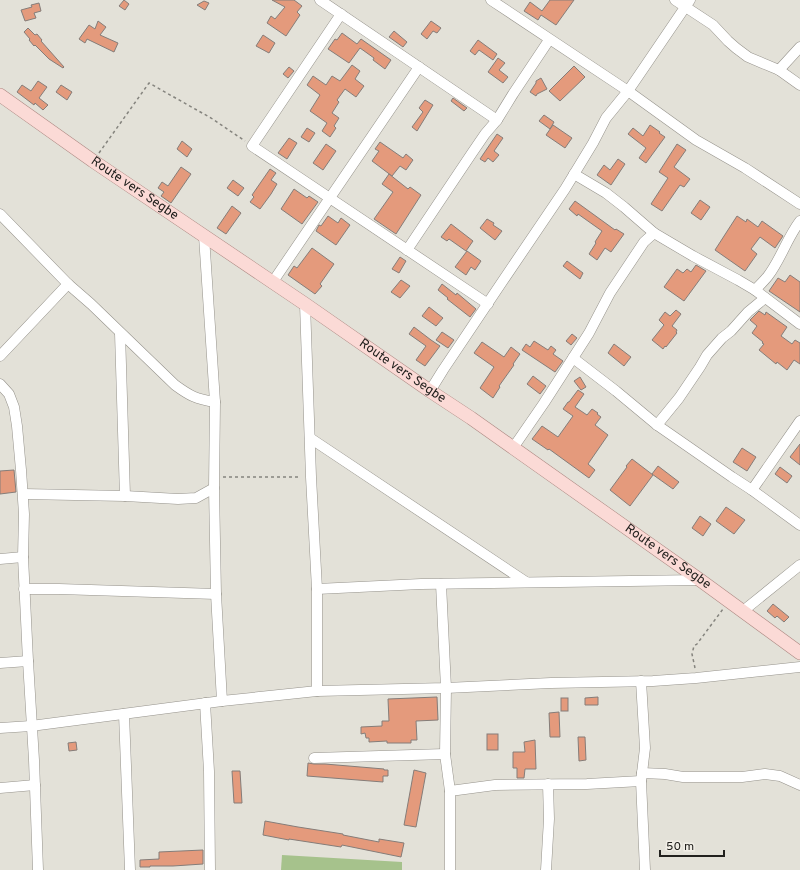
<svg xmlns="http://www.w3.org/2000/svg" width="800" height="870" font-family="Overpass,sans-serif">
<style>
.green{fill:#a6c28c}
.building{fill:#e49a7c;stroke:#857d79}
.lines{fill:none;stroke-linecap:round;stroke-linejoin:round}
.minor-casing{stroke:#95928b;stroke-width:11}
.major-casing{stroke:#ad8983;stroke-width:14}
.path{stroke:#85847e;stroke-width:1.5;stroke-dasharray:3 3;stroke-linecap:butt}
.minor{stroke:#fff;stroke-width:10}
.major{stroke:#fbdad6;stroke-width:13}
.labels{text-anchor:middle;dominant-baseline:central;stroke-width:3;stroke-linejoin:round;paint-order:stroke}
.street-label{font-size:13px;fill:#22211e;stroke:#f1eee6}
</style>
<rect width="100%" height="100%" fill="#e3e1d8"/>
<!-- green -->
<path class="green" d="M282,855L402,862V870H281Z"/>
<!-- building -->
<g class="building">
<path d="M124,0L129,4L125,10L119,6Z"/>
<path d="M272,0H294L302,6L297,12L300,15L286,36L267,23L271,16L275,19L285,7Z"/>
<path d="M550,0H574L556,25L541,15L538,20L524,11L530,2L542,11Z"/>
<path d="M204,1L209,3L205,10L197,5Z"/>
<path d="M39,3L41,11L34,13L36,18L25,21L21,10L32,7L31,5Z"/>
<path d="M98,21L106,27L100,35L118,43L114,52L87,39L85,43L79,39L89,25L95,29Z"/>
<path d="M431,21L441,28L437,33L433,31L427,39L421,34Z"/>
<path d="M28,28L35,35L37,34L42,40L41,41L64,67L63,68L49,59L35,45L34,46L29,40L30,39L24,32Z"/>
<path d="M394,31L407,42L403,47L389,37Z"/>
<path d="M342,33L357,44L361,39L391,60L385,69L373,60L374,58L360,48L349,63L328,49L335,39L337,40Z"/>
<path d="M263,35L275,43L269,53L256,46Z"/>
<path d="M478,40L497,54L493,60L479,50L475,55L470,51Z"/>
<path d="M498,58L505,63L499,70L508,77L503,83L488,72Z"/>
<path d="M352,65L360,71L355,79L364,86L356,97L345,89L337,100L339,102L332,113L339,118L334,126L336,128L330,137L322,131L327,123L310,111L320,95L307,85L313,76L326,85L332,76L340,81Z"/>
<path d="M574,66L585,77L560,101L549,91Z"/>
<path d="M289,67L294,71L288,78L283,74Z"/>
<path d="M541,78L547,89L537,94L536,96L530,92L536,83V81Z"/>
<path d="M38,81L47,87L39,98L48,105L43,110L35,103L34,105L17,92L22,85L31,91Z"/>
<path d="M61,85L72,92L67,100L56,92Z"/>
<path d="M453,98L467,108L464,111L451,101Z"/>
<path d="M425,100L433,105L417,131L412,127L423,112L419,108Z"/>
<path d="M544,115L554,122L550,129L539,121Z"/>
<path d="M553,125L572,138L565,148L546,135Z"/>
<path d="M650,125L660,132L659,133L665,137L646,163L639,158L646,148L628,134L633,128L643,136Z"/>
<path d="M307,128L315,133L309,142L301,137Z"/>
<path d="M497,134L503,138L494,151L499,155L493,162L488,158L485,162L480,159Z"/>
<path d="M289,138L297,143L287,159L278,153Z"/>
<path d="M182,141L192,149L187,157L177,149Z"/>
<path d="M380,142L403,158L406,154L413,160L406,170L400,166L392,176L372,161L379,151L375,149Z"/>
<path d="M326,144L336,151L323,170L313,163Z"/>
<path d="M677,144L686,150L674,167L690,179L684,187L680,185L662,211L651,204L668,178L659,172Z"/>
<path d="M618,159L625,164L611,185L597,175L604,165L610,170Z"/>
<path d="M181,167L191,174L171,203L161,196L164,192L158,188L162,182L168,186Z"/>
<path d="M270,169L276,173L271,180L277,184L271,194L260,209L250,202L254,197L252,195Z"/>
<path d="M389,174L408,189L410,187L421,195L396,234L374,219L386,202L393,192L382,184Z"/>
<path d="M233,180L244,188L238,196L227,188Z"/>
<path d="M294,189L307,198L309,196L318,202L302,224L281,209Z"/>
<path d="M700,200L710,207L701,220L691,213Z"/>
<path d="M575,201L615,230L616,229L624,234L611,252L605,248L597,260L589,254L596,243L595,242L602,231L578,214L577,216L569,209Z"/>
<path d="M232,206L241,213L226,234L217,228Z"/>
<path d="M328,216L338,223L341,218L350,225L336,245L316,231L319,225L321,226Z"/>
<path d="M737,216L746,222L747,219L758,227L762,221L783,236L775,248L760,237L751,249L757,254L745,271L715,250Z"/>
<path d="M487,219L494,223L493,225L502,231L495,240L480,228Z"/>
<path d="M451,224L473,241L466,251L449,239L447,241L441,237Z"/>
<path d="M312,248L334,264L320,284L322,286L315,294L288,275L294,266L297,268Z"/>
<path d="M467,251L481,261L475,270L471,267L466,275L455,267Z"/>
<path d="M400,257L406,261L399,273L392,269Z"/>
<path d="M567,261L583,273L580,279L563,266Z"/>
<path d="M696,265L706,271L684,301L664,287L677,269L683,273L687,269L691,272Z"/>
<path d="M790,275L800,282V312L769,291L778,278L785,282Z"/>
<path d="M401,280L410,286L400,298L391,292Z"/>
<path d="M442,284L456,295L457,293L476,309L470,317L447,299L448,298L438,290Z"/>
<path d="M429,307L443,318L436,326L422,316Z"/>
<path d="M676,310L681,314L672,326L677,330L676,332L677,333L666,347L665,346L663,349L652,340L664,325L659,320L665,312L670,316Z"/>
<path d="M759,311L765,315L766,312L787,327L781,336L792,344L795,340L800,343V364L794,360L787,370L777,362L776,364L759,350L764,344L762,343L763,342L752,333L757,326L750,320Z"/>
<path d="M414,327L431,340L440,346L425,366L416,360L426,346L409,334Z"/>
<path d="M442,332L454,340L448,348L436,340Z"/>
<path d="M572,334L577,338L571,345L566,341Z"/>
<path d="M534,341L548,350L551,346L556,350L553,354L563,361L555,372L522,350L526,344L530,347Z"/>
<path d="M482,342L504,357L511,347L520,354L513,364L514,365L499,386L500,387L493,398L480,388L494,367L474,353Z"/>
<path d="M614,344L631,357L624,366L608,353Z"/>
<path d="M533,376L546,386L540,394L527,384Z"/>
<path d="M580,377L586,387L581,390L574,381Z"/>
<path d="M578,390L584,394L575,407L587,415L592,409L598,413L597,414L601,417L595,425L608,435L588,464L595,470L589,478L549,449L548,450L532,439L542,426L558,437L573,416L563,409L568,402H569Z"/>
<path d="M800,444V465L790,457Z"/>
<path d="M742,448L756,457L747,471L733,462Z"/>
<path d="M632,459L653,475L630,506L610,490L627,467L626,466Z"/>
<path d="M658,466L679,482L673,489L652,474Z"/>
<path d="M780,467L792,476L787,483L775,474Z"/>
<path d="M14,470L16,492L0,494V471Z"/>
<path d="M726,507L745,520L734,534L716,521Z"/>
<path d="M700,516L711,524L703,536L692,528Z"/>
<path d="M773,604L789,617L784,622L777,616L775,618L767,611Z"/>
<path d="M437,697L438,720L416,721L417,740H411V743H387V741L369,742V738H366L365,733L361,734V727L382,726V721H389L388,699Z"/>
<path d="M598,697V705H585V698Z"/>
<rect x="561" y="698" width="7" height="13"/>
<path d="M559,712L560,737H550L549,713Z"/>
<rect x="487" y="734" width="11" height="16"/>
<path d="M578,737H585L586,760L579,761Z"/>
<path d="M535,740L536,769H525L524,778H517V768H513V752H525L524,742Z"/>
<path d="M76,742L77,750L69,751L68,743Z"/>
<path d="M308,763L314,764H325L384,769V770H388V776H383V782L307,776Z"/>
<path d="M414,770L426,773L416,827L404,825Z"/>
<path d="M232,771H240L242,803H234Z"/>
<path d="M265,821L298,827L343,834V835L379,842V839L404,843L401,857L342,845L341,847L289,839V840L263,835Z"/>
<path d="M203,850V864L173,866H150V867H140V860L159,859V852Z"/>
</g>
<g class="lines">
<defs>
<g id="minor">
<path d="M320,0L497,120"/>
<path d="M491,0L628,91L696,140L745,168L800,204"/>
<path d="M675,0L713,25L728,41L736,48L748,57L779,70L800,85"/>
<path d="M341,14L252,146L488,304"/>
<path d="M779,70L800,47"/>
<path d="M574,174L606,193L624,207L654,233L693,256L738,280L755,290L800,324"/>
<path d="M0,214L68,284L91,304L175,385C190,396 196,399 215,402"/>
<path d="M204,236L215,402L214,488L216,594L222,701"/>
<path d="M407,250L472,153L485,134L497,120L513,94L549,40"/>
<path d="M272,283L419,67"/>
<path d="M755,290C759,286 764,281 768,276C781,259 787,238 800,221"/>
<path d="M305,304L311,477L317,589V691"/>
<path d="M120,333L125,496"/>
<path d="M0,356L68,284"/>
<path d="M573,358L616,391L657,425L732,477L752,490L800,525"/>
<path d="M0,384L9,394L14,407L17,426L21,470L24,514L23,557L28,661L34,760L38,870"/>
<path d="M430,391L443,370L502,282L565,189L593,143L606,118L628,91L639,75L690,0"/>
<path d="M657,425L679,398L700,367L707,355L722,338L731,331L748,312L765,298"/>
<path d="M310,438L526,582"/>
<path d="M513,448L544,403L589,333L610,293L644,242L654,233"/>
<path d="M752,490L800,421"/>
<path d="M23,494L125,496L178,499L196,498L214,488"/>
<path d="M0,559L23,557"/>
<path d="M441,584L446,688L445,754L450,791V870"/>
<path d="M24,589H59L216,594"/>
<path d="M317,589L421,584L700,580"/>
<path d="M743,611L800,565"/>
<path d="M0,663L28,661"/>
<path d="M641,681L645,748L642,773"/>
<path d="M205,703L209,771L210,870"/>
<path d="M124,714L130,870"/>
<path d="M0,728L31,726L222,701L317,691L446,688L551,683L653,681L696,678L800,667"/>
<path d="M314,758L445,754"/>
<path d="M0,788L35,785"/>
<path d="M450,791L495,785L587,784L641,781"/>
<path d="M546,870L549,819L548,784"/>
<path d="M645,870L641,781L642,773L665,774L683,777H742L765,774L780,776L800,785"/>
</g>
<g id="major">
<path id="s1" d="M0,95L93,161L305,304L430,391L471,418L700,580L800,653"/>
</g>
</defs>
<!-- minor casing -->
<use href="#minor" class="minor-casing"/>
<!-- major casing -->
<use href="#major" class="major-casing"/>
<!-- path -->
<g class="path">
<path d="M99,153L149,83L211,118L245,141"/>
<path d="M223,477H301"/>
<path d="M695,668L692,654L694,646L697,644L723,609"/>
</g>
<!-- minor -->
<use href="#minor" class="minor"/>
<!-- major -->
<use href="#major" class="major"/>
</g>
<g class="labels">
<!-- street labels -->
<g class="street-label">
<text stroke="none"><textPath href="#s1" startOffset="164">Route vers Segbe</textPath></text>
<text stroke="none"><textPath href="#s1" startOffset="488">Route vers Segbe</textPath></text>
<text stroke="none"><textPath href="#s1" startOffset="812">Route vers Segbe</textPath></text>
</g>
</g>
<!-- scale -->
<path d="M660 850v6h64v-6" fill="none" stroke="#22211e" stroke-width="2"/>
<text x="666" y="850" font-size="12" fill="#22211e" stroke="#f1eee6" stroke-width="3" paint-order="stroke">50 m</text>
</svg>
